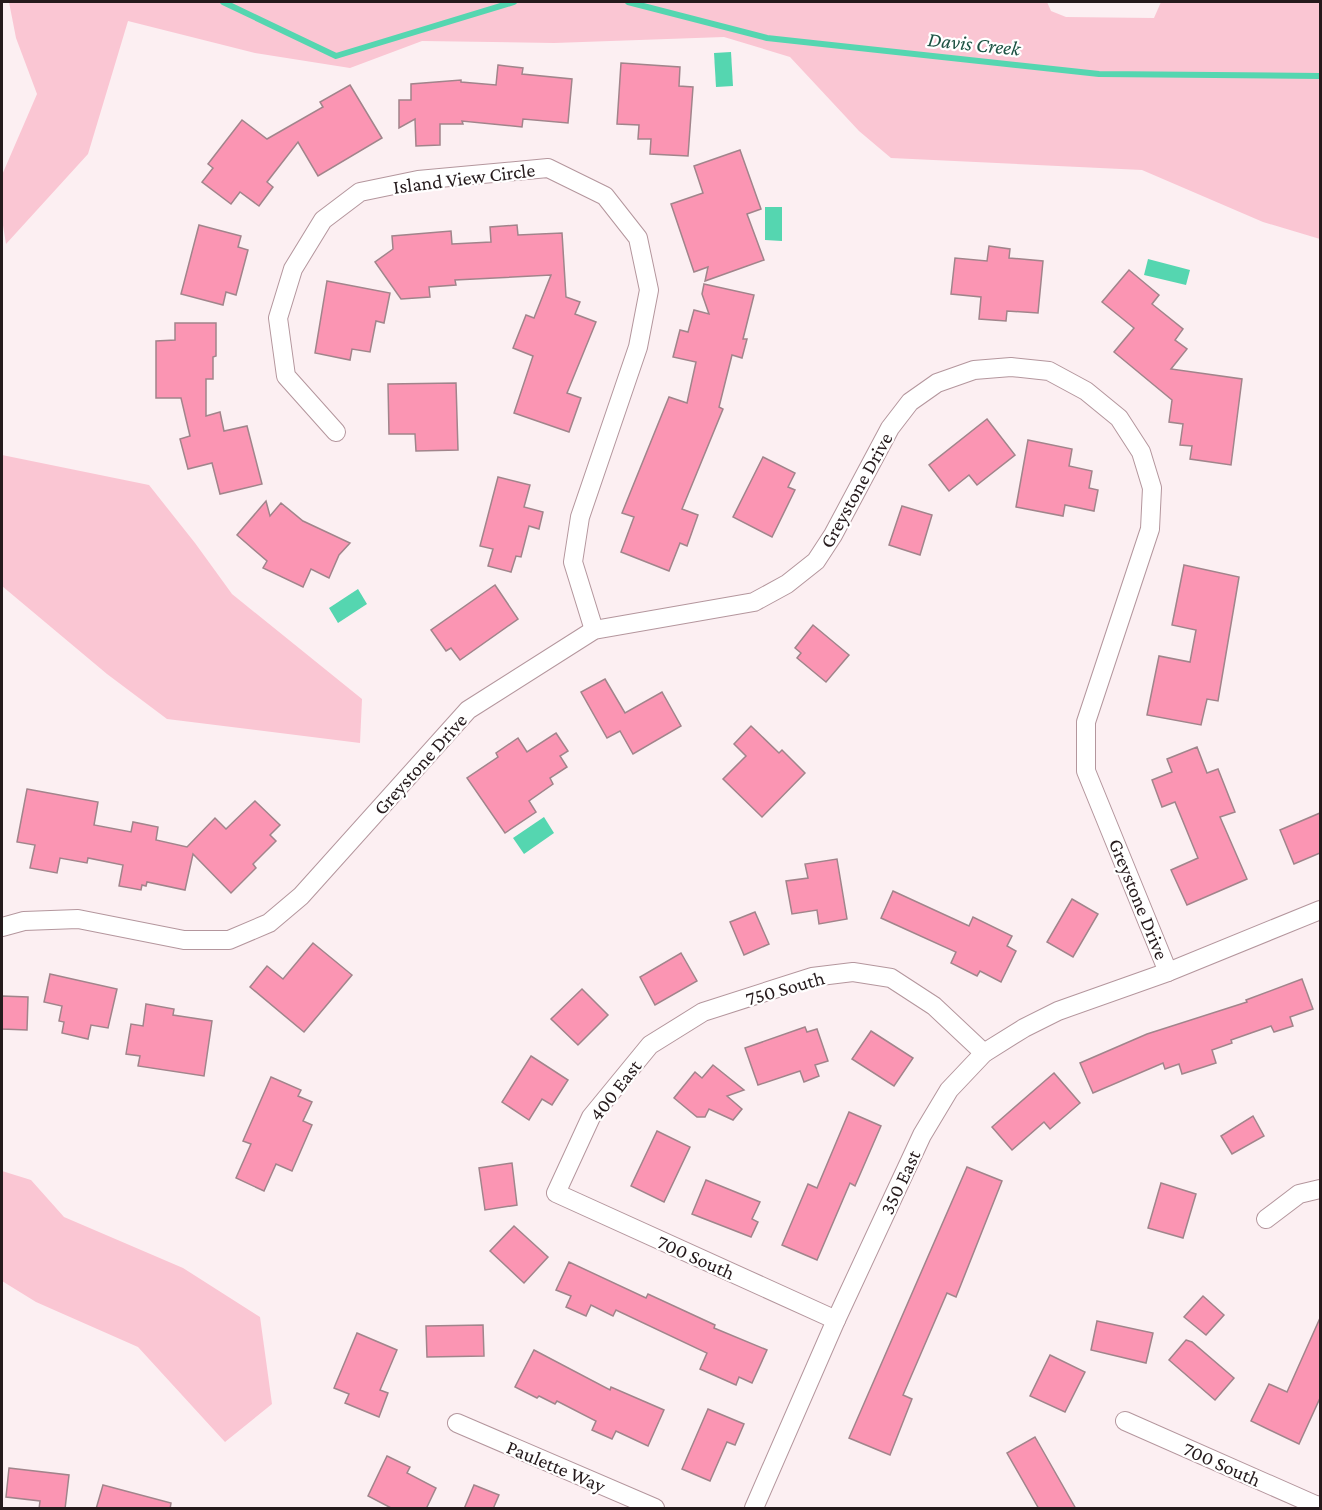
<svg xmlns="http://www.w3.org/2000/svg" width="1322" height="1510" font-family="'Crimson Pro',serif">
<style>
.green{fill:#fac6d3}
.water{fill:#55d6b0}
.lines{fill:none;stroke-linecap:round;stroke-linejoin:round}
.stream{stroke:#55d6b0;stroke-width:6}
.building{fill:#fb95b3;stroke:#a1848b;stroke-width:1.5}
.street-casing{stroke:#b4969d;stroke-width:20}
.street{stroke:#fff;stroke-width:18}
.labels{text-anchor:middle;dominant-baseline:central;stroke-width:4.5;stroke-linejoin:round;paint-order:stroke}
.street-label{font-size:20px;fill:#251a1c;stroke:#fff}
.water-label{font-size:21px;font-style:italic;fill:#1d5243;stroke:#fff}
</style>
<rect width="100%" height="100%" fill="#fceff2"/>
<!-- green -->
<g class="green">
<path d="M9,2H1047L1051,11L1066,17L1154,18L1161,2H1320V239L1263,222L1142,170L891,158L859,131L790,57L724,37L554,43L422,41L350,68L255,53L128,21L88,154L6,244L2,219V175L37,94L16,38Z"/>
<path d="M2,455L149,485L195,543L232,594L362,699L360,743L167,719L107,674L2,586Z"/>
<path d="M2,1171L31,1180L64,1217L183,1268L260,1317L272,1404L225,1442L138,1347L36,1302L2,1281Z"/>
</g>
<!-- water -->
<g class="water">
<path d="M731,52L733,86L716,87L714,53Z"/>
<path d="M765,207H782V241L765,240Z"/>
<path d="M1148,259L1190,270L1186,285L1144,275Z"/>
<path d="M358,589L367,604L338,623L329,608Z"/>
<path d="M544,817L554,833L524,854L513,838Z"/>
</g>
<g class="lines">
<!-- stream -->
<g class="stream">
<path d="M223,2L336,56L514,2"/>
<path d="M628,2L767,38L1099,74L1320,76"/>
</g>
</g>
<!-- building -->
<g class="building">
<path d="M621,63L680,67L679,86L693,87L688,156L650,154L651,139H638L639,125L617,124Z"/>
<path d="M498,65L523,68L522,74L572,79L568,123L523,119L522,127L462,121L463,124H440V145L416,146L415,119L399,128V100H411V84L461,80V82L496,85Z"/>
<path d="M350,85L382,138L318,176L298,142L267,182L273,187L259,206L240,192L231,204L202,182L213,168L208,164L242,120L267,139L323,107L320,102Z"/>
<path d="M740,150L761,209L747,214L764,260L705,281L708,267L694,272L671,204L703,193L694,166Z"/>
<path d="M199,225L241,236L238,247L248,250L236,295L226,292L223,305L181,294Z"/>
<path d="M517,225L518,235L562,233L566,297L580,302L575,314L596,322L567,393L581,398L569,432L514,413L533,356L513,348L526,315L534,318L551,275L455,280L456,285L429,287L430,297L401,299L375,262L393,249L392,236L451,231L452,244L491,242L490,227Z"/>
<path d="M989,246L1010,249L1009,258L1043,261L1038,313L1007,311L1006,321L979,319L981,297L951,294L955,258L987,261Z"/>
<path d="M1129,270L1159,295L1152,304L1183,329L1175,340L1187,349L1171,369L1242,379L1231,465L1190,459L1192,446L1180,445L1183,424L1169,422L1172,400L1114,352L1134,328L1102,302Z"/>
<path d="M327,281L390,293L384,323L376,321L370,352L352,349L350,360L315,353Z"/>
<path d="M704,284L754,295L743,339H747L742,358L732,355L719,407L723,409L682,509L698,515L687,546L680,543L669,571L621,552L634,517L622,513L669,397L687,403L696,362L673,357L680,330L688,332L694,310L709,314L702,294Z"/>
<path d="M175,323H216V356L213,357V379H206V416L220,412L224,431L247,426L262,484L220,494L212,463L188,469L180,439L190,436L181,398H156V341L175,340Z"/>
<path d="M456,383L458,450L416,451L415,434H389L388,384Z"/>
<path d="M987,419L1015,455L977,485L969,475L949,491L929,465Z"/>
<path d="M1028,440L1072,449L1069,466L1092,471L1089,488L1098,490L1094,511L1065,505L1063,516L1016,507Z"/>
<path d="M763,457L795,473L788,487L795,490L772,537L733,517Z"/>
<path d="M498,477L530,485L524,507L543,512L539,529L529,526L521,557L516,556L511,572L488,566L493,549L480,546Z"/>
<path d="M266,501L270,516L281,503L303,521L350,543L339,555L329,578L311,569L303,587L263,568L267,561L237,535Z"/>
<path d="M902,506L932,515L920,555L889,545Z"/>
<path d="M1184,565L1239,577L1218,701L1207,699L1201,725L1147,715L1159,656L1190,662L1196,630L1172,625Z"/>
<path d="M495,585L518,619L460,660L451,648L446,651L431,630Z"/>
<path d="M813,625L849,655L826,682L797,658L801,653L795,648Z"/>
<path d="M605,679L625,713L662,692L681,726L633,754L620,731L607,738L581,692Z"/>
<path d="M751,726L779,753L782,750L805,773L762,817L723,779L746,756L734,744Z"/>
<path d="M556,733L568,751L560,756L567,767L550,778L553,784L529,801L536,812L505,833L467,778L498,757L496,753L518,738L527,752Z"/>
<path d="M1197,747L1207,773L1218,769L1235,812L1220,817L1247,879L1187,905L1171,870L1198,858L1175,802L1162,807L1152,780L1172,772L1167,759Z"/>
<path d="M27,789L98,802L94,825L131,832L133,822L158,827L156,840L187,847L215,818L226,829L255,801L280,825L270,835L276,841L253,864L256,868L231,893L193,854L185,890L147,882L146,886L142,885L141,890L119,886L123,865L88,858L87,863L60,858L57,873L30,868L35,845L17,842Z"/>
<path d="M1320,813V853L1294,864L1280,830Z"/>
<path d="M837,859L847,919L819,924L817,910L792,914L786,881L808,878L805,864Z"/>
<path d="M893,891L969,926L973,917L1012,936L1007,946L1016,951L1001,982L980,971L977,976L951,963L956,952L881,918Z"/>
<path d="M1072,899L1098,914L1073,957L1047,942Z"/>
<path d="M755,912L769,944L744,955L730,922Z"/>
<path d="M313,943L352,975L304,1032L250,987L267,966L283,979Z"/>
<path d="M681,953L697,981L655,1005L640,977Z"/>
<path d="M50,974L117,989L108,1028L91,1025L88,1039L62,1033L64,1022L59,1021L62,1006L44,1002Z"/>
<path d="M1302,979L1313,1009L1290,1017L1293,1026L1274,1032L1271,1026L1231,1040L1232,1043L1212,1050L1216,1063L1182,1074L1179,1064L1165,1069L1163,1063L1093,1093L1080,1063L1147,1034L1247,1002L1246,1000Z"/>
<path d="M582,989L608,1015L578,1045L551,1019Z"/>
<path d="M2,996L28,997L27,1030L2,1029Z"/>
<path d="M146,1004L174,1009L173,1015L212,1021L204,1076L138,1066L140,1056L126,1054L131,1024L143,1026Z"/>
<path d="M805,1027L807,1032L817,1029L828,1061L815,1065L819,1076L804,1082L800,1071L758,1085L745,1048Z"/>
<path d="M871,1031L913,1058L894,1086L852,1059Z"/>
<path d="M531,1056L568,1080L552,1105L542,1099L529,1120L502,1102Z"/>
<path d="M713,1065L744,1090L727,1096L742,1109L733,1120L709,1109L705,1117H697L674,1098L695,1072L702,1078Z"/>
<path d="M1054,1073L1080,1103L1050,1129L1044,1122L1012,1150L992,1127Z"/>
<path d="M271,1077L301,1090L298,1096L312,1102L303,1121L312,1125L292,1171L276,1164L264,1191L236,1178L251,1144L243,1141Z"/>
<path d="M849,1112L881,1126L855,1186L850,1183L817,1260L782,1245L808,1184L817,1188Z"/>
<path d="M1253,1116L1264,1136L1232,1154L1221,1136Z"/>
<path d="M657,1131L690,1147L664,1202L631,1186Z"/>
<path d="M512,1163L517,1205L485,1210L479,1168Z"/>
<path d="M967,1167L1002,1181L956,1297L947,1293L903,1395L912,1399L890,1455L849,1438Z"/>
<path d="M706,1180L760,1202L752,1219L758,1222L751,1237L692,1214Z"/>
<path d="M1161,1183L1196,1194L1183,1238L1148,1228Z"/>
<path d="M514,1226L548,1257L524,1283L490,1251Z"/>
<path d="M569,1262L646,1298L648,1294L715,1325L714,1328L767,1350L752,1383L739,1377L736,1385L700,1369L707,1353L616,1310L613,1316L591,1305L586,1316L566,1307L571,1296L556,1290Z"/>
<path d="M1203,1296L1224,1315L1206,1335L1184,1317Z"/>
<path d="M1320,1318V1398L1299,1444L1251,1421L1269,1384L1287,1392Z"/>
<path d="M1097,1321L1153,1333L1146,1363L1091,1350Z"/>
<path d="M483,1325L484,1356L427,1357L426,1326Z"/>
<path d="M357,1333L397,1350L380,1390L388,1393L379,1417L345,1403L349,1394L334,1388Z"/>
<path d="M1186,1340L1192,1342L1234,1378L1215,1400L1169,1360Z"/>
<path d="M534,1350L610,1390L611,1387L664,1410L648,1446L616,1431L612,1439L592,1430L596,1421L557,1401L555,1404L539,1396L537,1398L515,1387Z"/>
<path d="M1050,1355L1085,1372L1065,1412L1030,1396Z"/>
<path d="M708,1409L744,1424L735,1445L727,1442L710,1481L682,1469Z"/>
<path d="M1035,1437L1076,1509H1039L1007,1453Z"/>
<path d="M387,1456L410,1467L407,1473L436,1488L426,1509H393L368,1496Z"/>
<path d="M9,1468L69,1475L65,1509H39L40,1501L6,1497Z"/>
<path d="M103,1485L171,1503L170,1509H96Z"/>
<path d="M474,1485L499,1495L493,1509H464Z"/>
</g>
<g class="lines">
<defs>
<g id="street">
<path d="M336,432L286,376L278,318L293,269L323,220L360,192L418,180L548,168L605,196L638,238L649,290L638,347L580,517L573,562L594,630"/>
<path d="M2,927L24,921L78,919L184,940H229L269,923L301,896L468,710L594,630L754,602L787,584L816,561L833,535L890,428L910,402L937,383L974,370L1011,367L1049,371L1086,391L1119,418L1141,452L1152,488L1150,529L1086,722V771L1168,972"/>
<path d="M1266,1219L1299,1194L1320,1189"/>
<path d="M836,1320L556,1193L591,1117L650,1045L703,1012L812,977L853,972L891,978L934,1006L984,1053"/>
<path d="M1125,1421L1320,1507V1505"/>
<path d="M457,1423L655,1508"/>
<path d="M754,1508L836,1320L922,1135L949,1090L984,1053L1024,1028L1058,1011L1168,972L1320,910"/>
</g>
</defs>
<!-- street casing -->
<use href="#street" class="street-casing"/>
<!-- street -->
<use href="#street" class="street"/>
</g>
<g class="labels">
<!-- street labels -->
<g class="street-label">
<text transform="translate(464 178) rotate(-7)">Island View Circle</text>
<text transform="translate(856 490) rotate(-61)">Greystone Drive</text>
<text transform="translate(420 764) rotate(-48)">Greystone Drive</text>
<text transform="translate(1139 899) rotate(68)">Greystone Drive</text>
<text transform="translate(785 988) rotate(-16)">750 South</text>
<text transform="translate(615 1090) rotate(-52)">400 East</text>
<text transform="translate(900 1182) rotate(-65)">350 East</text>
<text transform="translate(696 1257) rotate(24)">700 South</text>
<text transform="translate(1222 1464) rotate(24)">700 South</text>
<text transform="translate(556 1466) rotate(23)">Paulette Way</text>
</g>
<!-- water labels -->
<g class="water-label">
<text transform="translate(974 44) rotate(6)">Davis Creek</text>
</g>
</g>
<!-- border -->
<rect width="1322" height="1510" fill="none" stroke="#251a1c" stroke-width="6"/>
</svg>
